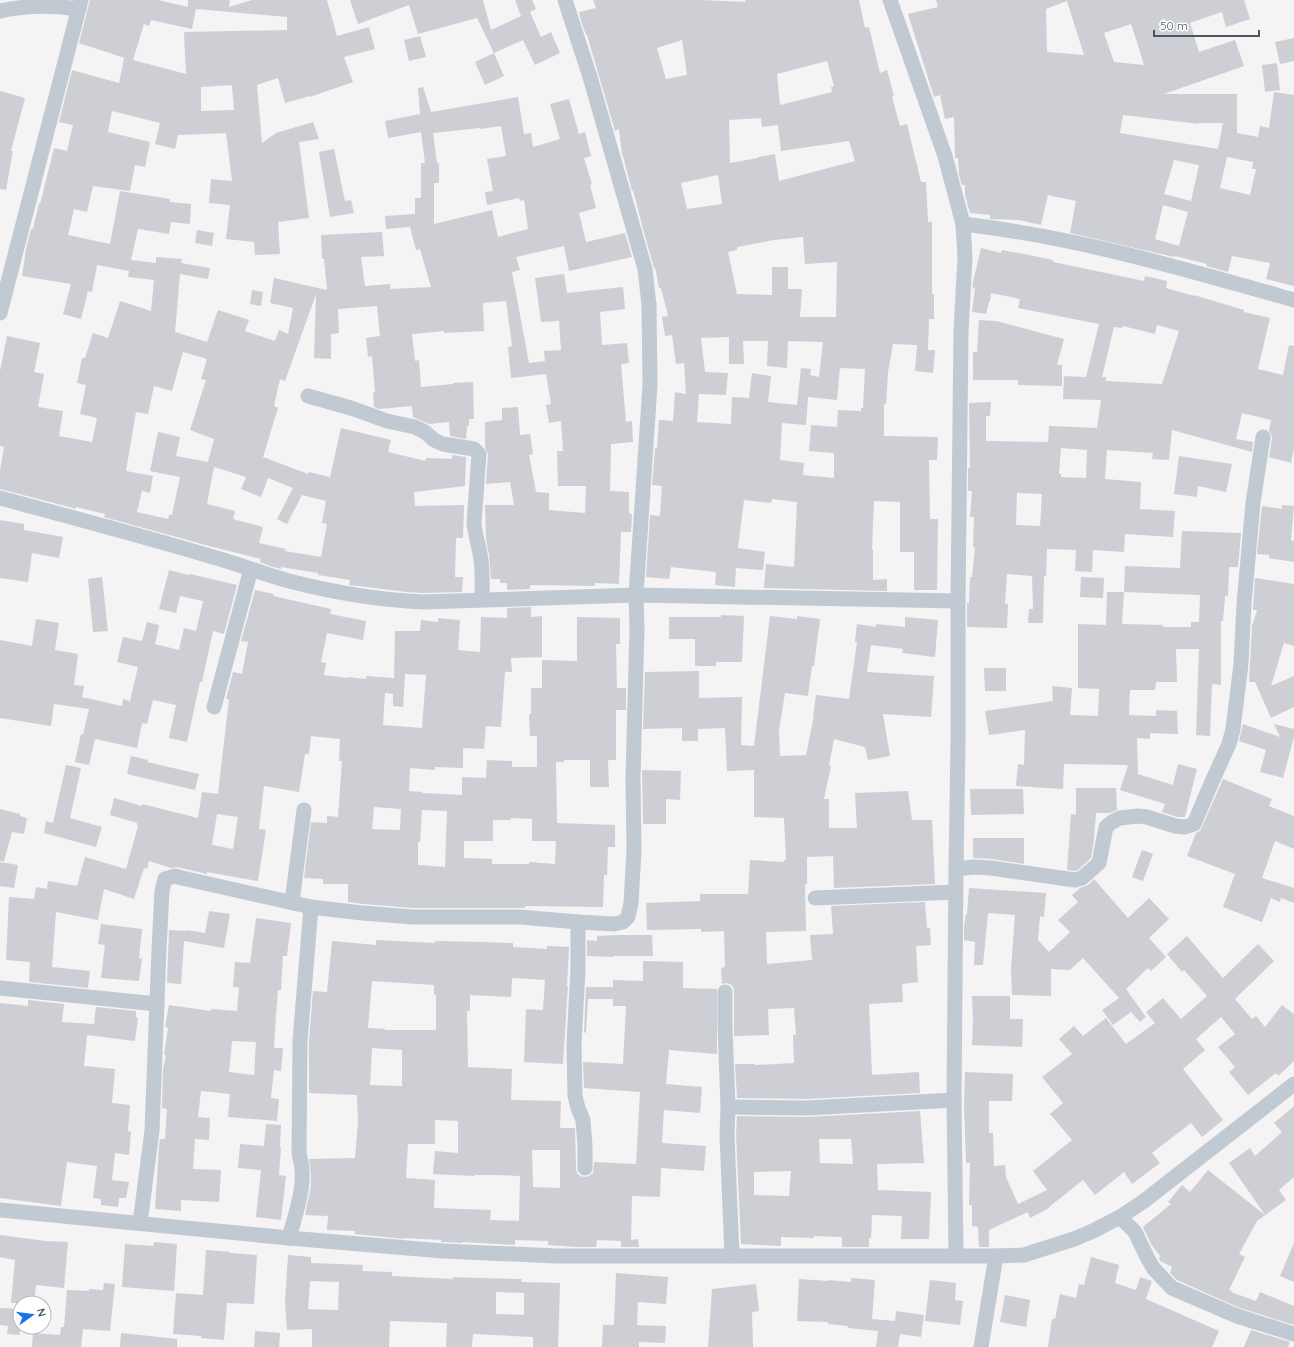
<svg xmlns="http://www.w3.org/2000/svg" width="1294" height="1347" font-family="Quicksand,sans-serif">
<style>
.building{fill:#cdcfd5;fill-rule:evenodd}
.lines{fill:none;stroke-linecap:round;stroke-linejoin:round}
.minor{stroke:#c1cad2;stroke-width:15}
</style>
<rect width="100%" height="100%" fill="#f5f3f3"/>
<!-- building -->
<g class="building">
<path d="M90,0H158L188,7V0H230L229,7L252,0H327L337,36L369,27L375,49L344,57L353,82L310,97V96L285,103L278,78L257,85L262,143L276,133L313,122L319,139L299,142L309,218L278,222L280,254L255,255L254,242L226,239L230,205L209,203L211,179L232,181L226,133L178,135L175,149L155,144L160,123L112,111L108,132L150,142L145,167L135,165L130,191L93,186L87,212L74,209L68,235L110,244L120,191L170,199V202L191,204L190,224L171,222L169,234L138,229L131,260L156,263V257L182,259L181,263L210,268L208,279L180,274L175,332L207,342L218,310L249,320L245,331L275,341L279,330L288,334L293,308L270,303L274,278L327,290L324,259H322L321,235L382,232L384,256L361,257L365,286L390,284V289L431,287L420,249L416,250L410,227L386,229L385,216L415,214V198H421V163H425L421,132L388,138L385,121L420,114L418,88L423,87L431,112L518,97L524,134L531,133L533,147L560,139L550,104L569,99L579,134L585,132L591,156L584,158L592,184L590,185L596,208L579,213L586,242L625,233L632,257L569,271L564,246L516,257L520,270L512,272L529,363L545,361L544,351L561,350L559,321L541,322L535,278L564,274L567,293L623,287L625,309L600,312L602,345L627,343L629,363L621,364L626,422L632,421L633,442L611,444L610,491L629,492V513L632,514L631,532H621L619,584L595,583V586L530,585V589L507,590V583H500V579H491L489,555L486,539L485,505H514L510,482L486,484L488,455L485,447V422L502,420V408L518,407L520,435L530,434L533,454L529,455L536,492L549,493V510L585,513L586,486H558L557,451H563L561,421L549,423L546,405L551,404L546,374L511,378L508,347L512,346L506,301L483,303L484,331L444,333V331L412,334L415,361L419,360L421,387L453,384V383L473,382L474,419H469V426H467L466,439L450,436L449,422L429,424L413,417L412,406L379,409L374,407L373,392H375L372,356L368,357L366,338L380,336L377,306L338,309L339,333L331,334V359L314,358L316,294L285,381L280,379L274,406L278,408L263,457L308,474L309,472L330,477L341,428L391,440L388,452L426,461V458L452,459V455L466,457L465,486L414,492L415,506L464,505L463,538H456L455,577H463L462,592L423,593L407,592L349,585L350,580L318,575V573L281,567V569L270,566L260,562L261,559L209,546L104,517L105,514L76,507L75,509L73,508L0,489V471L4,447L0,446V371L7,336L40,343L34,372L44,374L38,407L63,411L59,436L92,442L97,418L80,414L86,385L77,383L82,358H85L93,333L108,338L120,301L151,311L154,280L128,277L129,271L97,265L92,292L88,291L81,319L63,314L71,284L22,276L26,249L31,229H33L39,203L40,204L54,148L67,151L73,125L59,122L72,70L119,83L124,58L131,60L79,43ZM196,9L287,17V30L184,32L186,74L133,60L144,24L149,26L151,20L192,29ZM232,85L234,110L201,111V87ZM501,126L506,156L487,159L493,191L485,192L487,205L519,198L520,201L524,200L528,229L498,237L492,210L434,224V183H439V163H437L433,133L480,128L481,129ZM183,352L207,359L201,379L206,380L190,430L214,439L208,462L176,456L180,437L158,432L150,471L180,477L172,515H169L168,519L137,512L142,491L150,493L153,476L126,471L136,412L148,414L154,386L172,391ZM214,467L246,477L241,489L261,497L268,478L293,488L277,519L287,524L302,495L326,501L322,523L327,524L321,557L285,551L286,549L259,543L263,527L233,519L235,511L207,504Z"/>
<path d="M350,0H483L491,30L521,16L515,0H532L536,9L530,12L541,37L551,32L560,53L535,65L523,40L494,53L477,18L418,34L409,5L358,24Z"/>
<path d="M593,0H700L746,2L745,0H859L865,28L869,27L880,73L887,70L894,96L892,97L900,126L907,124L921,182H926L928,222H932V294H934V319H929L928,350H935L933,373L915,371L917,345L893,344L888,372L886,404H884V436L938,437L937,460H929L930,519H938L937,590H914V552H900V502L874,501L872,549L873,550V580L887,579V591L764,588L766,564L794,567L797,502L772,499L771,503L744,500L738,548L765,552L763,570L736,568L735,587L715,585L716,572L671,567L669,579L646,577L650,515L660,516L662,486L652,485L655,448H657L659,420L673,421L675,392L686,394L684,363L676,364L672,335L665,336L662,317L668,316L661,288H659L655,267L654,268L643,229L633,190L632,191L623,156L622,155L619,129L615,131L587,35H586L582,24L579,12L596,8ZM682,40L687,75L666,79L657,48ZM827,61L834,86L831,87L832,92L780,105L777,74ZM761,118L762,127L778,125L781,151L849,141L855,161L779,181L775,154L758,157V158L730,163L729,120ZM718,175L722,204L687,209L681,183ZM803,237L805,264L837,262L836,317H800L802,289H788V267H772V295L737,294L728,252L737,250V247L774,240ZM729,337V364H744L743,341H768L767,366L787,368L788,341L823,342L819,377L810,375L811,369L801,368L797,405L768,402L771,376L752,373L749,398L732,397L731,424L697,422L699,394L726,395L728,373L705,372L701,338ZM840,368L865,369L863,408H861V411L838,410L837,427L811,425L809,451L834,453V478L803,475L804,463L780,460L782,423L806,425L808,397L837,400Z"/>
<path d="M936,0H1244L1250,19L1226,27L1222,12L1190,23L1199,52L1235,40L1244,66L1164,94H1237V133L1258,137L1260,126L1269,128L1274,92L1294,95V286L1266,279L1270,263L1232,256L1228,272L1206,266L1207,264L1175,256L1174,257L1070,233L1076,201L1048,195L1041,225L1019,220L990,219V215L970,213L965,195V185H962L959,175L958,158H955L954,117L945,119L940,95L934,97L908,14L938,7ZM1067,1L1084,55L1047,52L1046,9ZM1131,24L1136,39L1144,65L1114,62L1104,33ZM1123,115L1199,124V123H1223L1218,149L1120,133ZM1227,157L1253,162L1252,169H1256L1250,195L1220,188ZM1174,160L1199,165L1191,201L1164,194ZM1163,205L1188,212L1179,246L1155,239Z"/>
<path d="M420,36L426,57L409,61L404,40Z"/>
<path d="M1294,38V61L1280,64L1275,42Z"/>
<path d="M494,53L504,76L485,85L475,62Z"/>
<path d="M1277,63L1280,90L1265,92L1262,65Z"/>
<path d="M0,91L25,98L11,151H13L6,190L0,189Z"/>
<path d="M334,149L345,201L351,200L354,213L330,217L319,152Z"/>
<path d="M197,230L214,233L212,246L195,243Z"/>
<path d="M981,248L1001,253L1002,250L1029,255L1053,260V262L1144,281L1145,276L1167,281L1166,288L1194,296V295L1244,310V312L1270,318L1258,369L1283,375L1289,345L1294,346V448L1291,463L1269,457L1272,438L1271,434L1269,431L1271,420L1242,413L1236,439L1253,442L1252,452L1172,430L1169,460L1152,459L1153,453L1107,450L1105,479L1141,482L1140,509L1175,511L1173,537L1125,534L1124,552L1093,550L1092,572L1075,571L1076,550L1047,549L1046,576H1044L1043,623H1028L1029,609H1033L1032,576L1007,574L1005,604H1008L1007,628L967,627V603H969L970,577H972L975,547H973L974,517H970L972,491H968V468H970L969,403L991,402L990,416H986V441L1048,442L1049,426L1097,428L1101,400L1063,399L1064,376L1086,377L1099,324L1018,308L1020,299L991,293L990,302H989L986,314L972,312L975,288L972,287L973,282ZM1157,325L1179,331L1162,384L1106,381V377H1102L1114,327L1122,328L1123,326L1155,334ZM1061,448L1087,450L1086,478L1061,477V474H1059ZM1017,493L1042,494L1040,526L1016,525Z"/>
<path d="M252,290L263,292L261,306L250,304Z"/>
<path d="M979,320L996,321L1064,339L1057,365H1062V386L1018,385V380H973V352H977Z"/>
<path d="M1179,456L1232,464L1226,492L1198,486L1197,497L1174,494Z"/>
<path d="M1282,505L1294,506L1291,540L1294,541V562L1269,558V555L1257,554L1262,506L1282,509Z"/>
<path d="M0,520L24,524V530L63,537L59,558L32,553L28,582L0,578Z"/>
<path d="M1182,531L1241,533L1238,567H1229L1228,596H1225L1223,621H1221V685L1212,684L1210,736L1196,735L1199,649H1176L1177,682H1156L1155,690H1130L1129,715L1156,716V710L1177,711L1178,734L1150,733V739L1137,738L1138,774L1173,785L1178,764L1197,769L1185,817H1177L1162,812L1165,804L1120,790L1128,765L1064,764L1063,789L1016,786L1018,764L1024,765L1025,730L989,735L985,711L1053,701L1052,686L1072,688L1070,715L1098,716L1099,689L1078,688V624L1106,625L1107,592H1124L1125,566L1180,568ZM1124,592L1200,595L1199,622H1191V627H1163V625L1122,624Z"/>
<path d="M169,570L189,575L190,574L237,585L224,634L213,631L202,682H200L187,742L169,738L176,705L153,700L147,724L142,723L137,748L95,739L89,765L75,762L81,734L83,735L89,709L54,704L51,726L0,718V640L32,646L36,619L59,623L55,650L78,654L74,685L84,686L82,697L122,706L123,699L130,701L138,667L117,662L123,637L142,641L147,622L159,625L155,644L179,650L184,628L196,631L203,601L180,596L176,613L159,609Z"/>
<path d="M102,577L108,631L93,632L88,579Z"/>
<path d="M1081,577L1104,578L1103,598L1080,597Z"/>
<path d="M1255,578L1294,584V646L1284,643L1271,686L1294,676V707L1271,718L1255,682H1249L1252,626L1257,610H1253Z"/>
<path d="M255,590L274,594L273,596L331,609L330,614L366,621L363,640L327,633L321,662L326,663L324,675L348,678V677L366,679V676L394,678L395,631H420L421,620L438,622V618L460,620L458,650L480,652L481,617L507,618V608L531,607V617L542,616V657L511,658L512,672H505L501,727L486,726L484,749L463,748V768L435,767V770L410,768L409,791L422,792V793L462,795V777L486,778L487,760L512,761V767H537V736H530L529,714H531V688H542V660L577,661V617L620,618V644H616L617,688H626V710H616V760H608L609,787H590V760H564V762H556L557,823L615,825V847H608L607,875H604L603,907L525,906V908H413L363,904L348,902V884H323V879L304,878L311,822L327,823V816L338,817L342,761H339L340,739L311,736L309,754H305L299,792L264,786L259,829L266,830L258,881L207,872V874L177,867L171,868L149,861L147,869L144,868L134,899L104,889L98,920L56,912L52,967L90,971L88,988L29,982L30,962L6,960L9,897L34,899L36,887L47,889L48,881L77,886L85,857L126,869L138,826L137,825V823L110,815L114,798L142,806V804L198,818L202,792L218,794L229,699H226L233,672L242,674L248,642L241,641ZM405,674L426,675L422,728L383,725L385,693L393,694V706L403,707ZM374,807L401,809L400,830L372,829ZM422,810L447,811L445,867L418,865V842H420ZM217,814L238,817L233,849L212,845ZM511,818L532,819V841H556L555,864L529,862V864H492V859L464,858V841H493V820H511Z"/>
<path d="M721,615L744,616L742,662H716V666H695V639H669V617H721Z"/>
<path d="M770,616L797,619V616L820,619L814,666H812L808,696L785,693L779,731L780,756L806,755L814,716H813L816,695L849,699L857,642H855L857,624L876,627V624L905,627V617L938,620L935,657L902,653L903,649L871,645L867,672L934,676L931,717L883,714L890,756L868,760L865,747L834,739L829,765L831,766L824,799H829V828H857L855,793L908,791L912,820H932L935,884L834,888L833,856L807,857V884H805L806,931L766,932L767,964L812,960L810,935L833,934L831,906L925,902L927,928H930L931,945L916,946L918,982L902,984L903,1002L869,1004L872,1075L919,1072L920,1093L807,1099L737,1098L735,1064H755V1065L794,1063L793,1035H796L794,1008L768,1009L769,1035L734,1036V992L733,987L730,984L725,983L722,984L721,968L725,967L724,931L701,932V929L647,930L646,903L700,901V894H748L750,860L784,862V860H786L784,818L754,817V770L727,771L725,728L698,729V741H682V728L643,729L645,672L699,671V698L742,697L741,745L754,746Z"/>
<path d="M984,668H1006V691H985Z"/>
<path d="M1243,724L1280,737L1274,724L1294,729V737L1283,778L1260,772L1266,750L1239,741Z"/>
<path d="M131,756L148,760L147,762L199,774L195,790L127,774Z"/>
<path d="M66,765L81,768L70,818L102,827L96,847L44,833L46,821L53,823Z"/>
<path d="M642,770L681,771L680,800L666,799V824H643Z"/>
<path d="M1223,779L1272,799L1269,806L1294,816V849L1275,841L1262,878L1294,888V903L1281,898L1280,902L1271,898L1262,922L1223,907L1235,874L1187,856L1196,833L1200,831L1202,827Z"/>
<path d="M1076,788H1116L1117,810L1110,813H1096L1094,840L1091,858L1078,870L1074,871L1067,870L1071,814L1076,815Z"/>
<path d="M970,789H1023L1024,814L971,815Z"/>
<path d="M0,809L20,814V816L27,818L24,834L12,832L4,861H0Z"/>
<path d="M973,838H1024V864L992,859L973,858Z"/>
<path d="M1142,850L1153,854L1143,881L1132,877Z"/>
<path d="M0,862L18,865L14,888L0,886Z"/>
<path d="M1094,879L1128,918L1149,898L1169,919L1149,938L1166,957L1151,971L1148,968L1126,989L1146,1017L1140,1022L1131,1012L1113,1025L1102,1010L1119,998L1083,958L1070,970L1051,969V996L1012,995L1011,969L1015,915L988,913L983,965H974L975,942L964,940V927L966,914H967L969,888L1046,893L1044,917L1040,916L1038,940L1049,952L1070,932L1058,920L1078,902L1072,895L1080,888L1088,885Z"/>
<path d="M209,911L230,914L224,948L184,941L181,984L167,983L169,930L187,931V930L205,933Z"/>
<path d="M256,918L291,923L287,956H283L281,990H278L276,1015L274,1048H283L281,1071L274,1070L271,1098L279,1099L277,1121L228,1117L230,1094L201,1091L198,1117L210,1118L209,1140L195,1139L193,1169L221,1170L219,1202L181,1200V1211L155,1209L159,1146L160,1139H165L167,1109L162,1108L163,1069L166,1056L164,1054L168,1028L165,1027L169,1005L211,1011V1009L237,1011L239,987H233L235,962L250,963ZM232,1041L256,1042L254,1075L229,1072Z"/>
<path d="M101,924L142,929L139,958L142,959L139,981L101,978L105,945L98,944Z"/>
<path d="M618,935H652L653,956H613V957L587,956V940L597,941V936Z"/>
<path d="M1187,936L1223,978L1258,944L1274,961L1235,999L1252,1019L1256,1016L1265,1027L1282,1005L1294,1014V1061L1278,1076L1276,1073L1248,1095L1229,1072L1235,1067L1218,1047L1235,1034L1221,1017L1196,1039L1205,1050L1183,1069L1223,1120L1202,1137L1191,1123L1152,1153L1160,1163L1132,1184L1124,1172L1095,1195L1083,1180L1049,1207V1208L1030,1218L1028,1212L989,1230V1247H979L978,1227L972,1226V1205H969L970,1163H966L964,1105L965,1072L1013,1074L1012,1101H989V1133H993L994,1166L1005,1165L1006,1177L1018,1204L1047,1190L1033,1171L1072,1140L1050,1114L1063,1103L1042,1077L1072,1054L1059,1039L1074,1026L1083,1036L1106,1018L1126,1044L1155,1023L1146,1012L1163,998L1181,1019L1207,996L1184,970L1182,972L1167,954Z"/>
<path d="M376,940L435,943V941L485,942L513,943V947L547,949V946L569,947L567,986H568L563,1064L524,1062L526,1009L543,1010L545,980L512,978L511,997L470,995V1011H467L468,1067L512,1069L511,1100L561,1101L560,1128H575L576,1168L577,1173L580,1176L585,1177L589,1176L593,1173L594,1162L636,1164L640,1092L584,1088L583,1062L623,1064L626,1006H613V999H588L586,1033L584,1032L586,987H613V980L643,981V961L683,962V988L717,989V1054L669,1050L666,1084L702,1087L700,1113L664,1110L662,1143L706,1146L704,1171L661,1168L660,1197L632,1196L631,1240L638,1239L639,1247H621V1241L597,1240L596,1247H576L548,1245V1241L515,1240V1245L462,1242V1243L444,1242H441V1240L404,1238V1239L355,1234V1231L327,1230L328,1216L305,1215L311,1186V1175L309,1159L355,1158L358,1122L357,1095L309,1093V1041L313,991L327,992L332,941L376,945ZM372,981L434,985V995H436V1030H385V1029L368,1028ZM372,1048L402,1050V1086L370,1085ZM435,1120L458,1121V1153L435,1151L433,1174L474,1176L475,1175H496L520,1176L519,1221L490,1220L491,1210L434,1208L435,1180L406,1178L408,1144H435ZM532,1150H560V1188L533,1187Z"/>
<path d="M972,996H1010V1019H1023L1022,1047L972,1045L973,1020Z"/>
<path d="M28,1000L64,1004L62,1022L94,1024L96,1007L136,1011V1017L138,1018L135,1041L87,1035L84,1066L115,1069L112,1103L130,1105L128,1131L131,1132L129,1155L115,1153L112,1180L129,1182L126,1198H119L118,1207L101,1205V1199L93,1198L97,1166L67,1162L61,1206L0,1198V1003L28,1006Z"/>
<path d="M1294,1106V1177L1279,1190L1286,1200L1257,1221L1239,1254L1245,1257L1229,1290L1232,1291L1231,1292L1256,1301L1260,1292L1294,1306V1325L1240,1308L1177,1280L1170,1273L1172,1267L1160,1261L1159,1259L1160,1256L1151,1244L1143,1227L1171,1204L1168,1202L1182,1185L1190,1192L1208,1170L1265,1215L1229,1163L1250,1148L1255,1156L1282,1132L1274,1123Z"/>
<path d="M920,1111L924,1163L877,1164L878,1190L931,1192L929,1239H901L902,1216L872,1215L871,1238H869V1247H842V1237L814,1236V1238L781,1237V1246L741,1244L736,1135L737,1116L807,1117ZM819,1139H851L853,1164L820,1163ZM791,1171L789,1196L754,1195V1172Z"/>
<path d="M266,1124L281,1125L280,1147H281L279,1175L286,1176L281,1220L256,1217L261,1170L238,1168L240,1144L264,1146Z"/>
<path d="M0,1235L45,1241L68,1242L64,1288L36,1285L34,1303H11L15,1260L0,1257Z"/>
<path d="M154,1242L177,1244L174,1291L122,1287L125,1244L153,1246Z"/>
<path d="M1294,1243V1282L1280,1276Z"/>
<path d="M206,1250L230,1252V1253L257,1255L254,1304L227,1303L224,1340L201,1338V1336L173,1334L176,1293L203,1295Z"/>
<path d="M288,1255L311,1257V1263L363,1265L362,1271L392,1272V1276L453,1279V1277L481,1278L522,1279L521,1282L560,1283L558,1347H533V1337L473,1334L472,1347H446L447,1323L390,1321L389,1347H312V1329L287,1330L285,1302ZM310,1281L339,1282L338,1310L308,1309ZM496,1292L524,1293V1315L496,1314Z"/>
<path d="M1091,1257L1119,1265L1115,1283L1136,1290L1140,1277L1152,1281L1146,1299L1219,1331L1212,1347H1048L1052,1319H1055L1060,1294L1076,1298L1079,1284L1084,1285Z"/>
<path d="M616,1273L668,1277L666,1304L638,1302L637,1325L666,1326L665,1343L639,1342V1347H602L603,1325H614Z"/>
<path d="M851,1278L875,1280L872,1319L895,1321L896,1311L924,1315L921,1337L900,1334L898,1347H876L878,1331L848,1328V1326L828,1324V1322L797,1321L799,1279L828,1281V1280L851,1282Z"/>
<path d="M930,1280L956,1283L955,1300L963,1301L960,1325L925,1321Z"/>
<path d="M104,1283L115,1284L110,1331L83,1329L81,1347H32L33,1333L60,1335L61,1327H64L67,1290L89,1291V1289L103,1290Z"/>
<path d="M756,1284L759,1311L752,1312L753,1347H708L712,1289Z"/>
<path d="M1005,1295L1030,1300L1026,1327L1000,1322Z"/>
<path d="M0,1308L20,1309V1335L7,1334L8,1326L0,1325Z"/>
<path d="M1251,1330L1290,1342L1288,1347H1244Z"/>
<path d="M255,1331L280,1333L279,1347H254Z"/>
<path d="M121,1333L177,1339V1347H120Z"/>
</g>
<g class="lines">
<!-- minor -->
<g class="minor">
<path d="M890,0L945,156L963,224L965,257L961,331L958,601V742L956,869L954,1100L956,1255"/>
<path d="M0,11C27,5 52,5 79,9"/>
<path d="M963,224C1076,237 1185,269 1294,300"/>
<path d="M0,313L81,0"/>
<path d="M308,396L351,408L387,421L415,427L425,432L434,440L443,444L474,449L479,454L474,523C475,536 480,548 481,561C483,573 482,587 482,599"/>
<path d="M0,498C71,517 143,536 213,557C239,564 263,574 289,581C332,592 378,600 423,602L636,595L958,601"/>
<path d="M214,707L251,569"/>
<path d="M956,869L974,867L991,868L1075,880L1082,878L1099,863L1106,827L1112,822L1120,818L1138,816L1147,817L1175,826L1185,827L1194,824L1210,786L1229,744L1233,729L1241,664L1244,604L1253,503L1263,437"/>
<path d="M815,898L955,892"/>
<path d="M292,902L304,810"/>
<path d="M578,922V969L574,1044L575,1096L578,1108L583,1120L585,1146V1168"/>
<path d="M0,988L157,1004"/>
<path d="M725,992V1026L728,1107L727,1135L732,1256"/>
<path d="M728,1107L807,1108L954,1100"/>
<path d="M0,1210L289,1238L443,1251L557,1256H996L1024,1255L1074,1239L1093,1231L1120,1217L1144,1201L1294,1084"/>
<path d="M1120,1217L1135,1232L1148,1259L1154,1269L1172,1288L1237,1316L1294,1334"/>
<path d="M140,1223L152,1131L159,949L162,891L165,879L175,876L182,878L311,907L362,913L413,917H520L578,922L614,924L623,922L628,917L631,903L634,850L633,778L637,628L636,595L650,385L649,305L645,269L590,77L565,0"/>
<path d="M289,1238C296,1211 308,1182 299,1154L300,1041L311,907"/>
<path d="M981,1347L996,1256"/>
</g>
</g>
<!-- north arrow -->
<g transform="translate(32 1315) rotate(76)"><circle r="19" fill="#ffffff" stroke="#b7bbc0"/>
<path d="M0-3L7 15L0 10L-7 15Z" fill="#1a73e8"/>
<text y="-6" font-size="11" font-weight="bold" text-anchor="middle" fill="#4a5661">N</text>
</g>
<!-- scale -->
<path d="M1154 30v6h105v-6" fill="none" stroke="#4a5661" stroke-width="2"/>
<text x="1160" y="30" font-size="12" fill="#4a5661" stroke="#ffffff" stroke-width="3" paint-order="stroke">50 m</text>
</svg>
